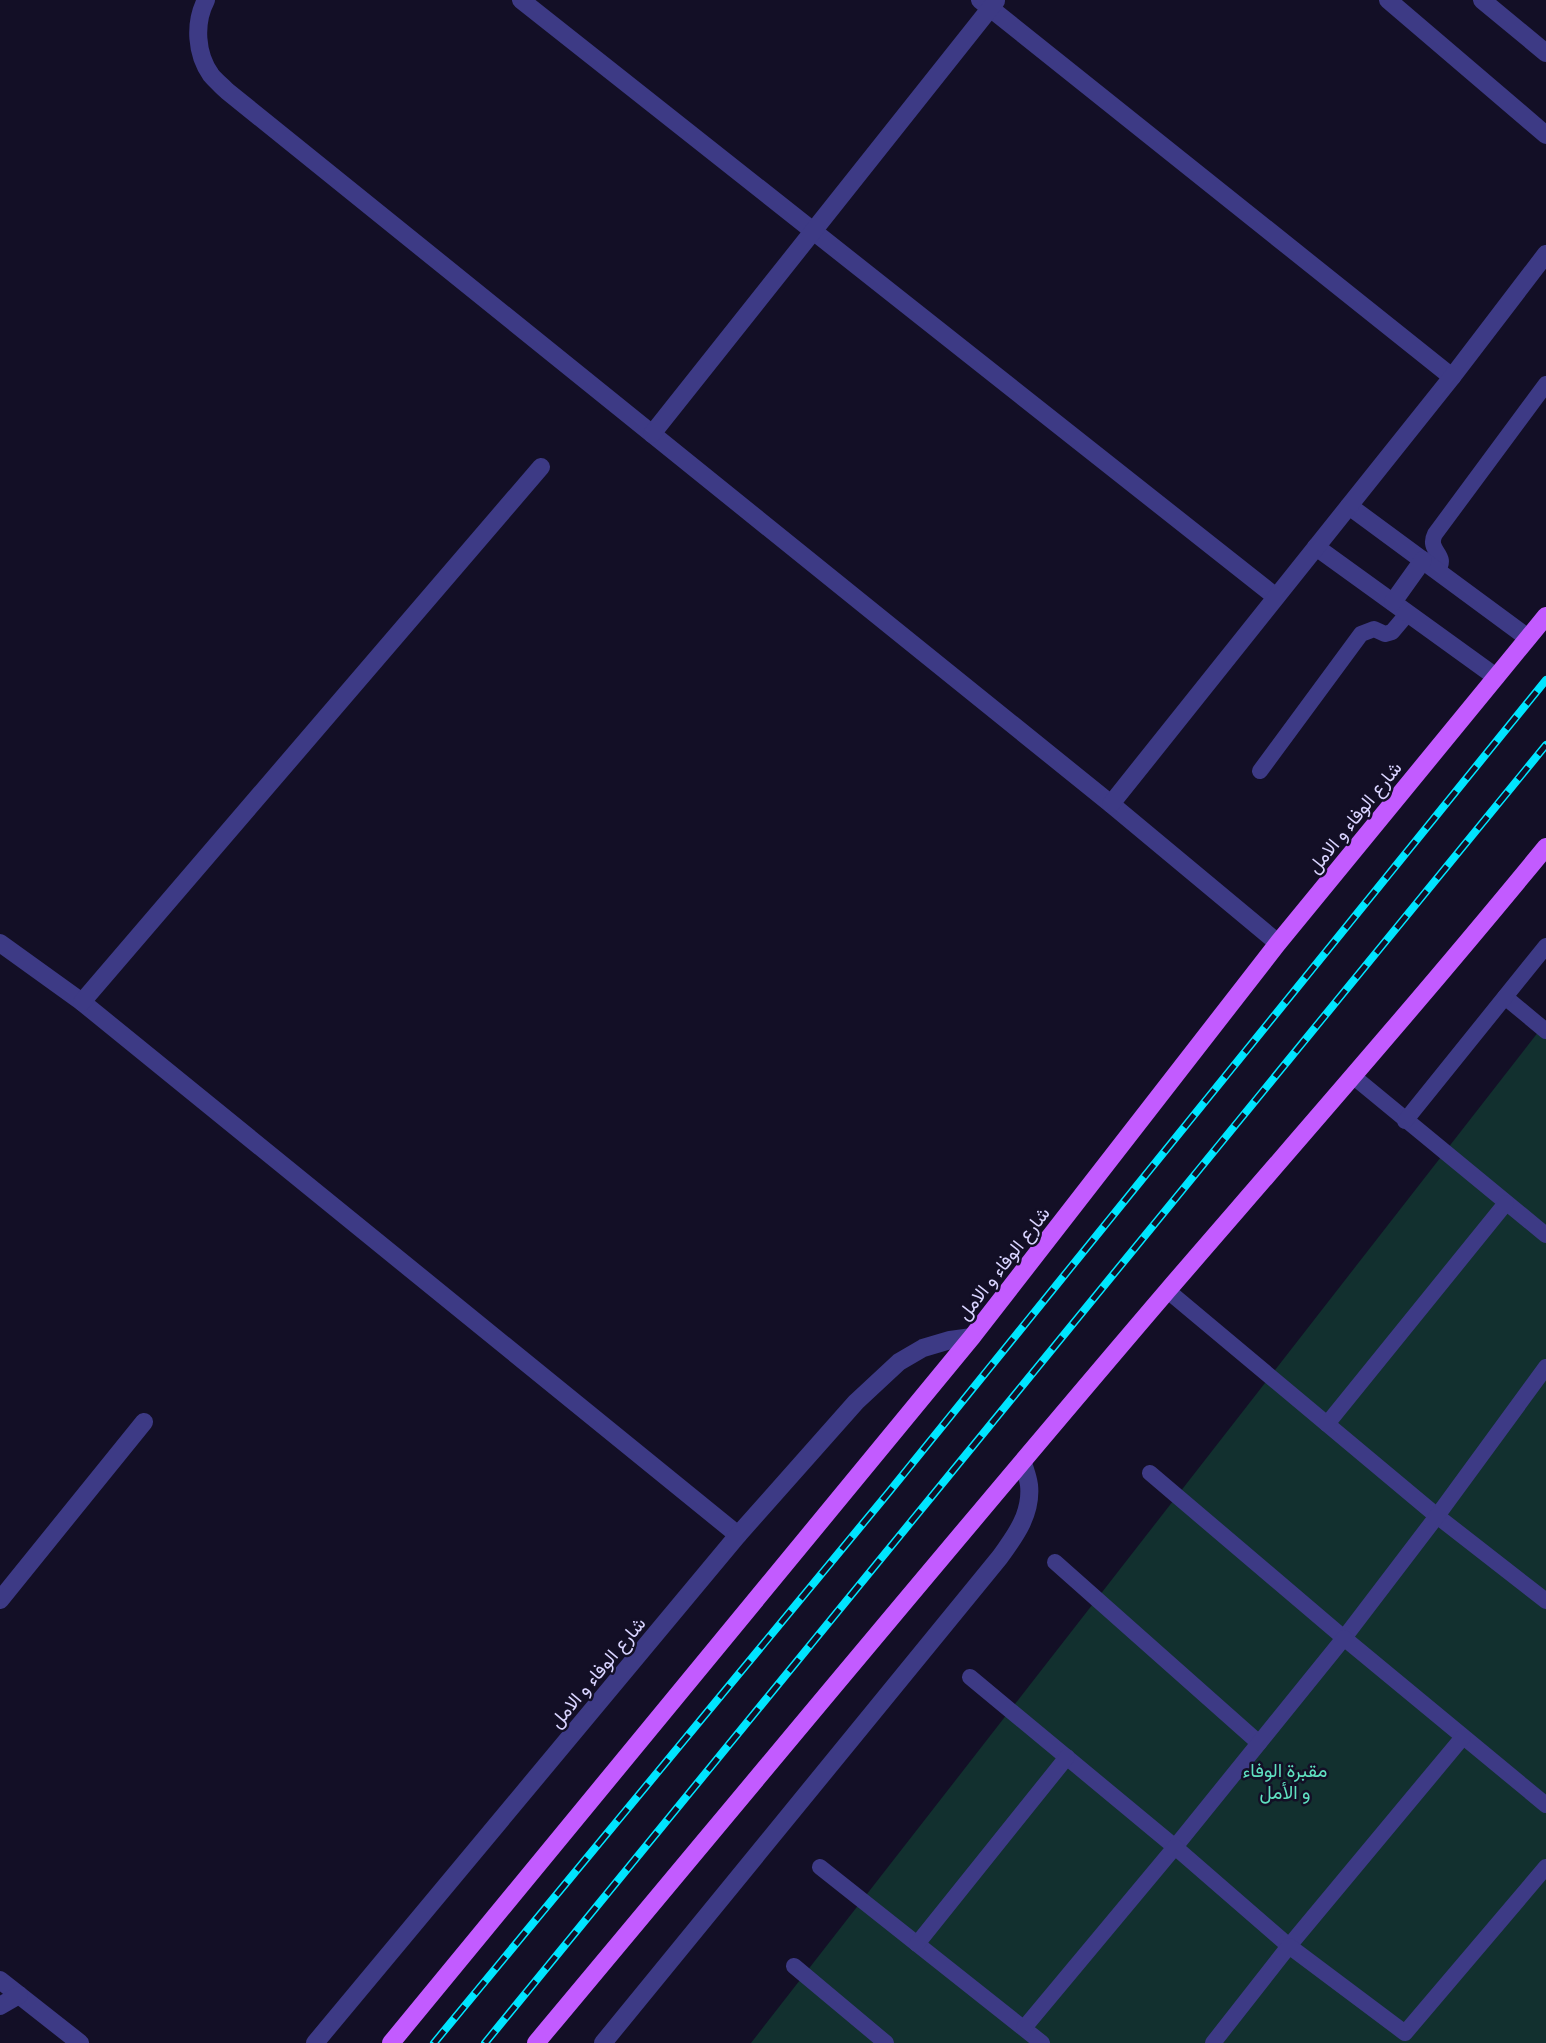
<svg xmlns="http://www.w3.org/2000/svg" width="1546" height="2043" font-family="'Archivo Narrow',Vazirmatn,sans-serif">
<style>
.green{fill:#12302f}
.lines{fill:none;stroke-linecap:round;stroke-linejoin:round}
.service{stroke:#3d3a85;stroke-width:16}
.minor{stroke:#3d3a85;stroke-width:18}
.tertiary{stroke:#3d3a85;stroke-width:18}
.primary{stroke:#c25bff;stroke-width:18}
.rail-casing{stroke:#00e5ff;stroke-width:8}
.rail{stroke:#130f26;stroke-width:5;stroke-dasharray:16;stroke-linecap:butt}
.labels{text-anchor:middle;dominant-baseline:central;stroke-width:5;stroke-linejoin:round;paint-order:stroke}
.street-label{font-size:19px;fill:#d9d4ff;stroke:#130f26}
.park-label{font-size:19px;fill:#5fe0c0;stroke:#130f26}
</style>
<rect width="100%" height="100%" fill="#130f26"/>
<!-- green -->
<path class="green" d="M1546,1022V2043H751Z"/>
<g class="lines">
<!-- service -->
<g class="service">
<path d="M1437,571C1450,554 1426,552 1435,534L1546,384"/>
<path d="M1260,771L1361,634L1374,629L1385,634L1392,632L1408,613"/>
<path d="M1505,997L1546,1031"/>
<path d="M1354,1077L1546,1235"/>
<path d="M1405,1121L1546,946"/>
<path d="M1168,1291L1437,1516L1546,1601"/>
<path d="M1327,1424L1506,1203"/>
<path d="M1150,1473L1344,1638L1437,1516L1546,1367"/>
<path d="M1055,1562L1259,1743"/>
<path d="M970,1677L1175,1847L1344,1638L1546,1805"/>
<path d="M820,1867L1042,2043"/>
<path d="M917,1944L1067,1757"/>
<path d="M794,1966L886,2043"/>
<path d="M1024,2028L1175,1847L1289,1946L1463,1737"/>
<path d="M1213,2043L1289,1946L1405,2033L1546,1867"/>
</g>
<!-- minor -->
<g class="minor">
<path d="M206,0C194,23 196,54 211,75C215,80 222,86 227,91L1111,804L1278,943"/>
<path d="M521,0L1276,597"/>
<path d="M980,0L1452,377"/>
<path d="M1388,0L1546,135"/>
<path d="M1482,0L1546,53"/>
<path d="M652,434L996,1"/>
<path d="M1349,506L1528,638"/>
<path d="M1316,547L1496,677"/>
<path d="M1393,602L1423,560"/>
<path d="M1111,804L1452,377L1546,254"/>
<path d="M0,943L82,1002L738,1535"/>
<path d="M82,1002L541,467"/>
<path d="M0,1600L144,1422"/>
<path d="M0,1980L80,2043"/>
<path d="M0,2006L19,1995"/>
</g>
<!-- tertiary -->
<g class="tertiary">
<path d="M315,2043L738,1535L856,1402L899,1362L923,1348L950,1340L972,1337"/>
<path d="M603,2043L1000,1557C1016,1535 1032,1513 1029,1485C1028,1477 1025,1470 1023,1463"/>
</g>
<!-- primary -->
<g class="primary">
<path d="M391,2043L972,1337L1278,943L1546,616"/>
<path d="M536,2043C746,1792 955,1539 1168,1290C1295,1143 1423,997 1546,847"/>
</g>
<defs>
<g id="rail">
<path d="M434,2043L889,1492L1546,680"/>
<path d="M485,2043L1546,745"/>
</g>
</defs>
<!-- rail casing -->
<use href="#rail" class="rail-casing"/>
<!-- rail -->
<use href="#rail" class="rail"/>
</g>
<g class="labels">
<!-- street labels -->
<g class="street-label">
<text transform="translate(1354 817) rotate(-51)">شارع الوفاء و الامل</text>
<text transform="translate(1003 1263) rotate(-52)">شارع الوفاء و الامل</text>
<text transform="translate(597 1672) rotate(-50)">شارع الوفاء و الامل</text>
</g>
<!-- park labels -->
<g class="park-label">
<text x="1285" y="1770">مقبرة الوفاء<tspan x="1285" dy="22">و الأمل</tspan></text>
</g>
</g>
</svg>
